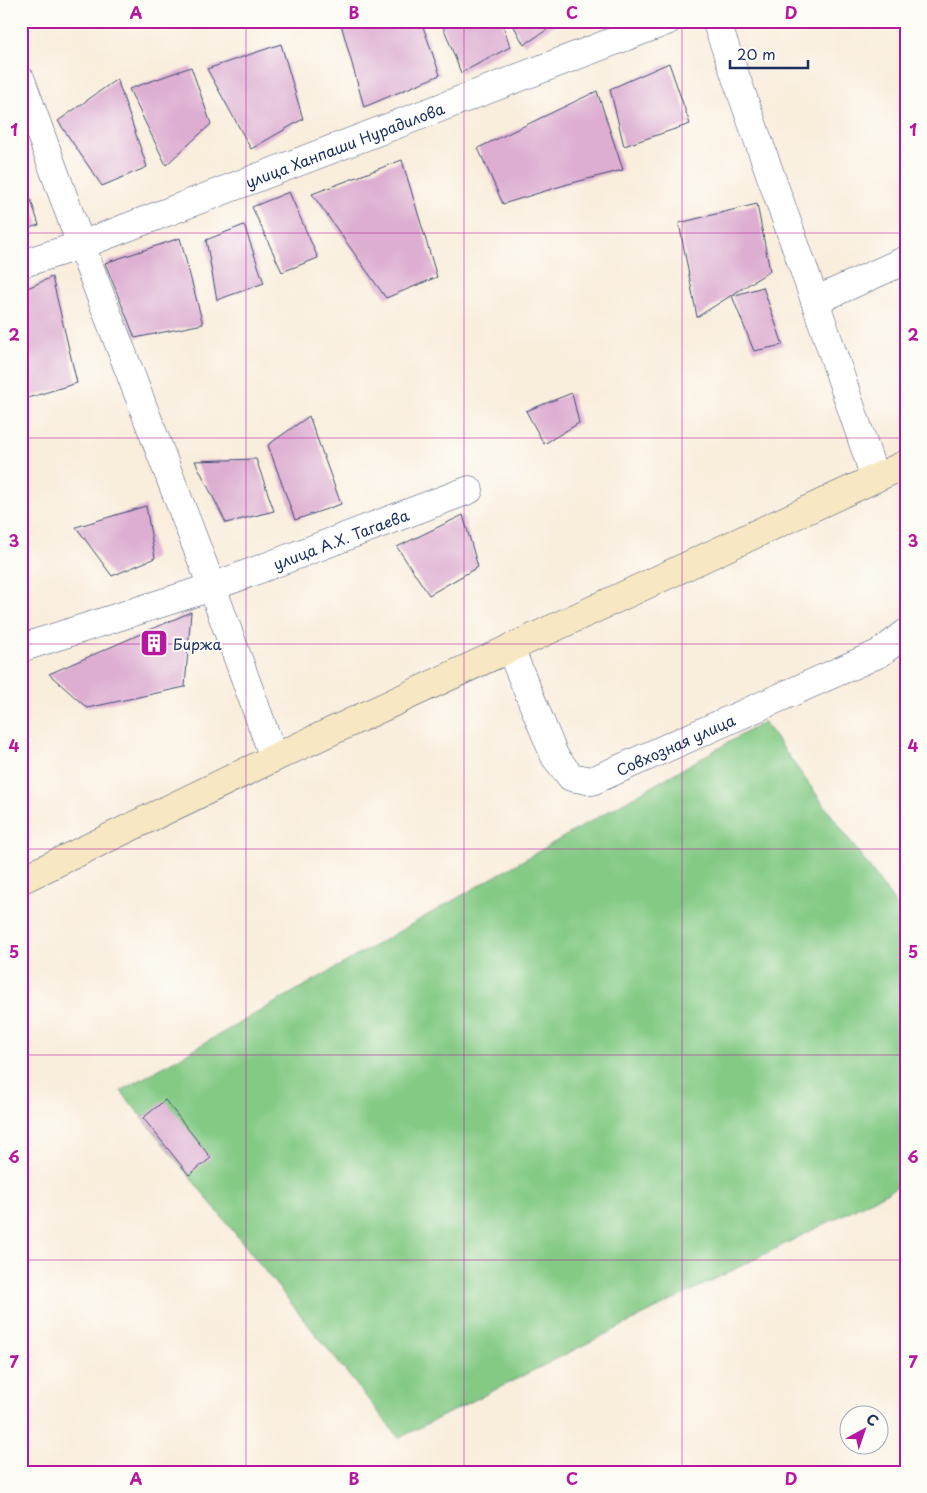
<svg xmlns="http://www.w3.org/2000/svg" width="927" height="1493" font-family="'Playpen Sans',sans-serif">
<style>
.green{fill:#84ca85;stroke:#507c72}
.building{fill:#ddaed1}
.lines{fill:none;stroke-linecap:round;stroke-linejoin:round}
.street-casing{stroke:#3c4c71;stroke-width:29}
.secondary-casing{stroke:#3c4c71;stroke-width:29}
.street{stroke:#fff;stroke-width:28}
.secondary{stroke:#f7e8c3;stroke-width:28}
.grid{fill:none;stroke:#b5179e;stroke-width:1;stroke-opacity:0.55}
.labels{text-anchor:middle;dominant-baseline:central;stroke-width:4;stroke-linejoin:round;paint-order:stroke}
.street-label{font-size:15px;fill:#1b2f5e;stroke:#fdfcf7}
.poi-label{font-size:15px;fill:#1b2f5e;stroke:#fdfcf7;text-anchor:start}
.neatline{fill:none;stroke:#b5179e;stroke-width:2}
.grid-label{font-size:16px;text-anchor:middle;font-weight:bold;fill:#b5179e}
</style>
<rect width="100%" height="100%" fill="#fdfcf7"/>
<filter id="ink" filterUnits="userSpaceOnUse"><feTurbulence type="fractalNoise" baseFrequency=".02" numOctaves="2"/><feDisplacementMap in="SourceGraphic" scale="10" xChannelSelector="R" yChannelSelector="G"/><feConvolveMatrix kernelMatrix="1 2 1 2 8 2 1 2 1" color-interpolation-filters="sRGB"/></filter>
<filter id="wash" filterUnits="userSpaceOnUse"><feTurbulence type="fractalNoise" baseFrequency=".0096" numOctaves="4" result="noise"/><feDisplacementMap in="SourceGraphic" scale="20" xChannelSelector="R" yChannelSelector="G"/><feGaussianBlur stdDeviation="1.12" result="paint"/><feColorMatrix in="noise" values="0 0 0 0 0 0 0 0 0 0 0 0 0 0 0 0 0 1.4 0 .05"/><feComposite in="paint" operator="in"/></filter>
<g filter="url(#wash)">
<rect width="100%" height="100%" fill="#f9eddc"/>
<!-- green -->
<path class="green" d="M764,722L906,918V1183L399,1438L121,1091Z"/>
<g id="blocks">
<!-- building -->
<g class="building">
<path d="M347,21H421L440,75L364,107L341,24Z"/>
<path d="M441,21H502L510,47L461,73Z"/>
<path d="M511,21H560L524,45Z"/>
<path d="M281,44L303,119L251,149L207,69Z"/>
<path d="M669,63L690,124L624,146L610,89Z"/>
<path d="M191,67L211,124L166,165L129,89Z"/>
<path d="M117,79L147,167L102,186L58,121Z"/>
<path d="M597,91L623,170L568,184L503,204L478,148Z"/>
<path d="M402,160L437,277L386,298L312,194Z"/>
<path d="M22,173L39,225L21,230V174Z"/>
<path d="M289,192L318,258L282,272L252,207Z"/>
<path d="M757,204L770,271L697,317L679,223Z"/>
<path d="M244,225L264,283L217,300L206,240Z"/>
<path d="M180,238L203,324L135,338L105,263Z"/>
<path d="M52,277L77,383L21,400V291Z"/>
<path d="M763,287L783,345L754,351L732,296Z"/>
<path d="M572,393L579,423L544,444L526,411Z"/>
<path d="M309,416L341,504L295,520L268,445Z"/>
<path d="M256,459L274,511L226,523L195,461Z"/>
<path d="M146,506L155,558L112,576L76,527Z"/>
<path d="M463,515L478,567L429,595L397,547Z"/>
<path d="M191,612L185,687L87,708L49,674Z"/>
<path d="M165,1100L211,1158L189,1175L143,1118Z"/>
</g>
</g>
</g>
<g filter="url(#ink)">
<use href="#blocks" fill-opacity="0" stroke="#3c4c71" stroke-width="1"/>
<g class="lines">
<defs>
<g id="street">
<path d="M716,21L815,301L875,478"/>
<path d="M21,80L81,245L212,587L274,758"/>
<path id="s1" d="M21,264L81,245L667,21"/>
<path d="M815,301L906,260"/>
<path id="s2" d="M21,648L212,587L469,490"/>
<path id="s3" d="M510,648L555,757L571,777L592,781L880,653L906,633"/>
</g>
<path id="secondary" d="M21,880L274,758L906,464"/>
</defs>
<!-- street casing -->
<use href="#street" class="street-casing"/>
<!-- secondary casing -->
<use href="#secondary" class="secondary-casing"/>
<!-- street -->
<use href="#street" class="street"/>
<!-- secondary -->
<use href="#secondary" class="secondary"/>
</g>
</g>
<!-- grid -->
<path class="grid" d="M246,21V1472M464,21V1472M682,21V1472M21,233H906M21,438H906M21,644H906M21,849H906M21,1055H906M21,1260H906"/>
<!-- icons -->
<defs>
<symbol id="building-square" viewBox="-11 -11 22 22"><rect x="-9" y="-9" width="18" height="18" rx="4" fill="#b5179e" stroke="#fdfcf7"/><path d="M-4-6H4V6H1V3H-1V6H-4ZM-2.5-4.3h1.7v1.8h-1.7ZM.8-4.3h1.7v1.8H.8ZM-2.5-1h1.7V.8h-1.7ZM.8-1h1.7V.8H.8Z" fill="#fff"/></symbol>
</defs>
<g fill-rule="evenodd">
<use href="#building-square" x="138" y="627" width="32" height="32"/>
</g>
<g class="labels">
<!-- street labels -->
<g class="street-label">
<text stroke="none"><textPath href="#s1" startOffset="345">улица Ханпаши Нурадилова</textPath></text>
<text stroke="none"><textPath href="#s2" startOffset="338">улица А.Х. Тагаева</textPath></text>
<text stroke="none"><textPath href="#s3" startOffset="256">Совхозная улица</textPath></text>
</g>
<!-- poi labels -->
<g class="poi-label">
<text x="173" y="643">Биржа</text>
</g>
</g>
<!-- margin -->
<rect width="927" height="1493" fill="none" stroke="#fdfcf7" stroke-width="55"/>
<!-- north arrow -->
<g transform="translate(864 1430) rotate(40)"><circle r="24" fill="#fdfcf7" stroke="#a3aaba"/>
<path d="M0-4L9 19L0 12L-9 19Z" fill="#b5179e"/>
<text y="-8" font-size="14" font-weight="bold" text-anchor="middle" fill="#1b2f5e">С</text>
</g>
<!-- scale -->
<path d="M730 60v8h78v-8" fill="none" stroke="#1b2f5e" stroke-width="2.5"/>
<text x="737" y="60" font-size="15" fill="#1b2f5e" stroke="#fdfcf7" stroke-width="4" paint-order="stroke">20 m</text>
<rect x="28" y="28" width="872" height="1438" class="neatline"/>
<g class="grid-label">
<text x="136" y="19">A</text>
<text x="354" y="19">B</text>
<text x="572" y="19">C</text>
<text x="791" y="19">D</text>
<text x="14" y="136">1</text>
<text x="913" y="136">1</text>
<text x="14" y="341">2</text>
<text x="913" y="341">2</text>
<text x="14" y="547">3</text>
<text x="913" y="547">3</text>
<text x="14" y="752">4</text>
<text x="913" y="752">4</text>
<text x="14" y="958">5</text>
<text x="913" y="958">5</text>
<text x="14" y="1163">6</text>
<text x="913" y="1163">6</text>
<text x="14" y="1368">7</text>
<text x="913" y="1368">7</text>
<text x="136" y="1485">A</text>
<text x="354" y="1485">B</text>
<text x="572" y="1485">C</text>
<text x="791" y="1485">D</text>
</g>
</svg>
